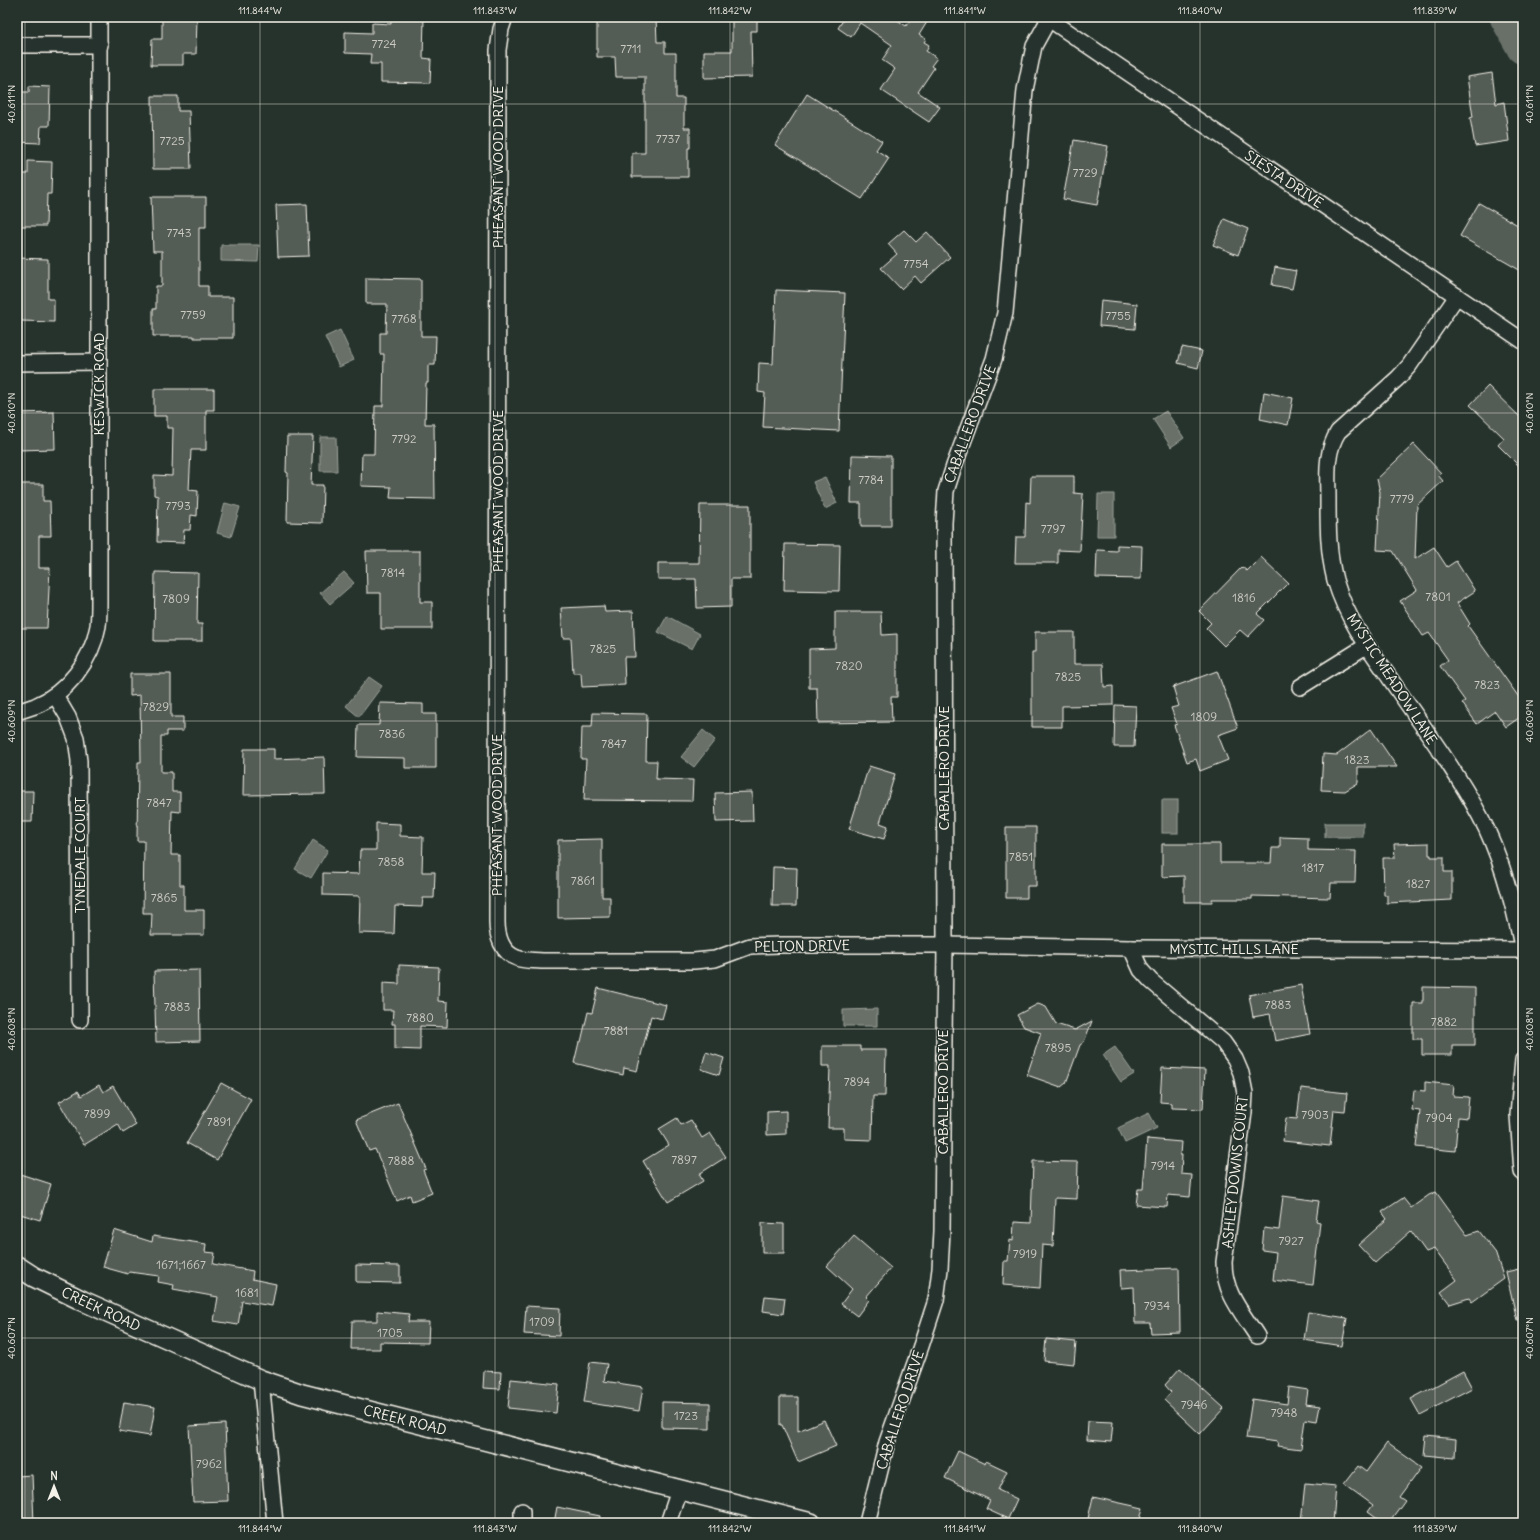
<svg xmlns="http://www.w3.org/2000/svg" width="1540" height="1540" font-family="Delius,sans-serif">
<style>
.water{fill:#676f68;stroke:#9fa39b}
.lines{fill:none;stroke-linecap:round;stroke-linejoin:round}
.river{stroke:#676f68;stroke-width:33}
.building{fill:#525c55;stroke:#f4f1e8}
.minor-casing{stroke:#f4f1e8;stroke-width:18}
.tertiary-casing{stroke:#f4f1e8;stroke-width:22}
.minor{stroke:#26332d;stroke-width:15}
.tertiary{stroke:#26332d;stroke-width:19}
.ticks{fill:none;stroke:#f4f1e8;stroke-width:1;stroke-opacity:0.45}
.labels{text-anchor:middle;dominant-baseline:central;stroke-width:3;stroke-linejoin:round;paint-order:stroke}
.number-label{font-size:12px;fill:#ccccc3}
.street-label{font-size:14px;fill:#f4f1e8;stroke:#26332d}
.neatline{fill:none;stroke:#f4f1e8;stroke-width:1.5}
.ticks-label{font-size:10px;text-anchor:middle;fill:#f4f1e8}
</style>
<rect width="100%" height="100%" fill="#26332d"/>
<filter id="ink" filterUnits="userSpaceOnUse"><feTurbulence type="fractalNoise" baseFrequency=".025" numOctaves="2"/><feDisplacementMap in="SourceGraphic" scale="8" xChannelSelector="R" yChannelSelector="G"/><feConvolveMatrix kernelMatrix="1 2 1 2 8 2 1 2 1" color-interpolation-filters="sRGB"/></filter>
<g filter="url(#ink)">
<!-- water -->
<g class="water">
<path d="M221,245H259L258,262L221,261Z"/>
<path d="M340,330L354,360L339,367L325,337Z"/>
<path d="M1166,411L1184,438L1171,447L1153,419Z"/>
<path d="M320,437H336L337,471H320Z"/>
<path d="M825,477L837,503L825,509L813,482Z"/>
<path d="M1098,494H1114V536H1097Z"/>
<path d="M225,503L240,507L231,537L217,533Z"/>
<path d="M344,572L354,583L330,604L320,593Z"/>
<path d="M667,616L700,634L692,649L658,632Z"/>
<path d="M369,677L382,686L359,717L346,706Z"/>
<path d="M703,730L715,740L694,767L681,757Z"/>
<rect x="1162" y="800" width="16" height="33"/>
<rect x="1325" y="823" width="38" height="14"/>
<path d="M313,840L328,850L311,878L295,869Z"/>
<path d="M877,1009V1026H843V1010Z"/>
<path d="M1115,1047L1134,1074L1121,1082L1103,1055Z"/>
<path d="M1149,1113L1157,1128L1125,1143L1118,1128Z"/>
</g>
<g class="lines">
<!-- river -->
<path class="river" d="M1506,17L1523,48"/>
</g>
<!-- building -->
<g class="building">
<path d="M162,17H197L196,54H183V65H151L152,39H162Z"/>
<path d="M391,17H424L423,58L431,59L430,83L381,82V64H370L371,54L345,53V32L372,33V23L391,24Z"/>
<path d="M597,17H656L657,42H665V53H676V98H684V128H690V148H688V177H632V153H645V77H616L615,57H597Z"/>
<path d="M732,17H757V31H751L752,77L704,78V51H732Z"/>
<path d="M845,17H893L906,26L912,17H919L927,22L919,35L926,39L924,42L929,45L926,51L937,58L931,66L934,68L918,92L940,107L929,122L881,90L895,69L882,60L892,45L860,23L851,37L838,28Z"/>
<path d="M1492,73L1496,104L1504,102L1509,141L1475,146L1470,118L1473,117L1467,77Z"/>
<path d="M29,86L50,87L49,126H41L40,143L17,142V92H29Z"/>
<path d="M807,94L882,141L876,150L889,158L862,199L775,145Z"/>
<path d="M152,96H178V111H189L191,169H153Z"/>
<path d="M1074,140L1108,146L1097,205L1063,199Z"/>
<path d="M28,161L52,162L51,194H47L46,226H17V174H28Z"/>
<path d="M151,197H206V227H199V286H208V297H233V338H194V336H153V309H156V286H162V251H153Z"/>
<path d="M1479,203L1523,228V272L1460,236Z"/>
<path d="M307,204L309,256L278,257L276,205Z"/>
<path d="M1224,219L1248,229L1238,255L1213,245Z"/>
<path d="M904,230L916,242L927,232L950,257L921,283L915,276L901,289L881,268L897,254L888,244Z"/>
<path d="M17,258L48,259V299H54V322L21,321V311H17Z"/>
<path d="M1275,267L1296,271L1292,289L1272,285Z"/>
<path d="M366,278L421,279V336H436L435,365H428V383H426L425,424H434L435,499L390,498L391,487L361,486L362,454H374L375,406H383L384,354H380V333H386L387,304H366Z"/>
<path d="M776,290L845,293L839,431L763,427L765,393L758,392L759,363L773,364Z"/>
<path d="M1101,300L1137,304L1135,329L1099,326Z"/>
<path d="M1182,347L1202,351L1198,368L1178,363Z"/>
<path d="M1488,386L1523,420V470L1498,445L1504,438L1470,405Z"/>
<path d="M154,389H214V410H206V450H191L189,490L198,491L197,516L191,515L190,530H184L183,543L157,542L158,496L154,495V475L172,476L173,428H167V416H154Z"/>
<path d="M1264,392L1293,398L1288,425L1260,419Z"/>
<path d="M54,412L55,449L17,450V413Z"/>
<path d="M287,436H313L311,485H323L322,523L287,522L288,473L286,472Z"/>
<path d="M1414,444L1441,473L1438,475L1443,481L1417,505L1415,559L1434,547L1447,567L1456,561L1475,591L1457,603L1470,624L1468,626L1523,703V715L1506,727L1495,711L1477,724L1462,703L1465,701L1440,666L1448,660L1429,633L1423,636L1400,601L1417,590L1393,551L1377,550L1380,492L1377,479Z"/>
<path d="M852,455L891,456V526H861V503H851Z"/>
<path d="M1031,476H1074V493L1083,494L1080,551L1058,550V563H1015L1016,537H1025L1026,502L1030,503Z"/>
<path d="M17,484H43V501H50L51,536H39V568H50L47,628H17V568H20L19,536H17Z"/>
<path d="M700,505H750V579H731V607L697,608L696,579H658V563H699Z"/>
<path d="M785,544L840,545L839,591L784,590Z"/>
<path d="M1117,545L1142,546L1141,579L1096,578L1097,550L1117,551Z"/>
<path d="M366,551H420V602H432V629H381V593H367Z"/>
<path d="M1261,557L1288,583L1257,614L1264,620L1248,637L1240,630L1224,646L1206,628L1211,623L1199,611L1242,567L1247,571Z"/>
<path d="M155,572L198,573L197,624H202V641H154Z"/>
<path d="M604,606L605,612L633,611L635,657H624L625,685L582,687L581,673H573L571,638H563L561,608Z"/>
<path d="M835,612H881L882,635L897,634V697H891L892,722L818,723L817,688H809V649L835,648Z"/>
<path d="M1035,632H1074V664H1103L1104,687L1113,686V705L1062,706V727H1032V652H1035Z"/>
<path d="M1217,671L1238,728L1218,735L1228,760L1200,771L1196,759L1187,762L1174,725L1177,724L1171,708L1179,706L1173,687Z"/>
<path d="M130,674H171V717H183V731H167V736H161V772H172V792H180V812L172,811L171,855H180V885H184V910H204V935H151L152,913H143L144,841H137L138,762H141L140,695L130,696Z"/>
<path d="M380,703L423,704V714H436V768H405V758L357,757L358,725H379Z"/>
<path d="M1115,705L1136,706L1134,747H1114Z"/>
<path d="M593,713L647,714L646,761H657L656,779L693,780L692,801L584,800L586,759H581L582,727H592Z"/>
<path d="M1371,729L1397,767H1358V783L1345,791L1321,790L1323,754L1337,755Z"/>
<path d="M244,749H274V759L324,757L325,794L243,795Z"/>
<path d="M869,766L895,774L880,823L888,826L884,839L849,829Z"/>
<path d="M17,791H33L32,822H17Z"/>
<path d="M752,792L753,821L716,822L715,793Z"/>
<path d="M376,823L400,824V836L423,837L422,872H435L434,898H423L422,907L395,906L394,934L359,933L360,896L323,895V873L359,874L360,850H376Z"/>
<path d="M1006,827H1036V886H1027V898H1006Z"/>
<path d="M1280,837L1308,838V850L1356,851L1355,883H1331L1330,898L1252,896V899H1212V902H1184V876L1162,877V844H1220V863H1271L1272,848H1280Z"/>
<path d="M602,839V897H610V917L558,918V840Z"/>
<path d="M1429,843V855H1431V857H1444V872H1452V900L1387,903V895H1384L1383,858H1395L1394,844Z"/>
<path d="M773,867L797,868L796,906H772Z"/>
<path d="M399,965L439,967L438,1001L448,1002L447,1027L420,1026V1050L395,1049V1024H392L393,1010H383V983L399,984Z"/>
<path d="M199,970L200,1041L156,1042L154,971Z"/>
<path d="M1301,985L1310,1034L1275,1041L1270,1014L1253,1017L1249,995Z"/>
<path d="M1423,987L1475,988V1045H1452V1055H1422V1039H1413V1003H1423Z"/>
<path d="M598,988L666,1005L662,1019L651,1016L637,1071L624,1068L623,1075L574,1063L579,1042H581L588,1012L592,1013Z"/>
<path d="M1038,1004L1046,1007L1056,1024L1075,1030L1092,1021L1084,1042L1080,1045L1066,1083L1061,1087L1027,1075L1041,1033L1024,1027L1017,1015Z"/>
<path d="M822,1046H860V1050H886L885,1096H873L872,1140L844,1139V1128H828L830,1066H822Z"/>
<path d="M706,1052L724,1058L719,1075L701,1069Z"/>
<path d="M1162,1068L1205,1070L1203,1109L1172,1108V1103L1160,1102Z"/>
<path d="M1425,1082L1454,1085L1453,1096L1469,1097L1467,1118L1458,1117L1455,1151L1416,1147L1420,1111L1412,1110L1414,1090L1425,1091Z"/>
<path d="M221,1083L251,1099L217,1160L187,1143Z"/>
<path d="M99,1085L103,1092L113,1086L136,1125L123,1133L118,1124L84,1145L59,1102L78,1091L81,1096Z"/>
<path d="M1301,1088L1347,1093L1345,1111L1334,1110L1330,1146L1283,1141L1286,1118L1297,1119Z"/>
<path d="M398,1103L426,1169L423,1170L432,1193L412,1201L410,1195L397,1201L375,1149L369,1151L356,1120Z"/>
<path d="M786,1111V1134L767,1135V1112Z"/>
<path d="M677,1118L681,1125L691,1120L702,1138L710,1133L726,1157L699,1174L703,1181L668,1202L643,1161L669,1145L659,1129Z"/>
<path d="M1147,1139L1181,1142L1180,1155H1182L1181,1174L1192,1175L1190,1197L1168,1195L1167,1207L1136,1205L1138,1189H1143Z"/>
<path d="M1033,1161L1078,1162L1077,1199L1055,1198L1053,1246L1042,1245L1040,1288L1003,1285L1004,1261H1008L1010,1240L1013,1241L1014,1222L1031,1223Z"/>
<path d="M20,1174L51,1184L40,1220L17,1213V1185Z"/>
<path d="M1436,1192L1467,1235L1479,1231L1495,1252L1504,1279L1472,1302L1469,1298L1450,1304L1441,1292L1457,1280L1434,1249L1426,1252L1411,1231L1375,1263L1358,1245L1387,1219L1382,1212L1403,1198L1411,1208L1429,1195Z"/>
<path d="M1283,1196L1319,1201L1316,1221L1320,1222L1313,1285L1273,1280L1276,1252L1262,1250L1264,1228L1279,1230Z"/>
<path d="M762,1223L784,1224V1253H762Z"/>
<path d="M114,1230L152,1242L153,1236L206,1244L205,1252L215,1253L213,1264L253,1271L252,1279L276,1284L272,1306L242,1301L238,1325L214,1321L218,1297L173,1289L174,1285L158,1282L159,1276L129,1272L128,1274L103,1267Z"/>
<path d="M854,1236L891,1268L866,1297L869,1300L857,1316L841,1304L852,1289L827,1266Z"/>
<path d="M356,1265L400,1266V1283L356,1282Z"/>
<path d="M1179,1268L1180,1332L1151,1333L1150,1323H1135L1134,1287L1121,1288L1120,1270Z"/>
<path d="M1523,1268V1319L1517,1320L1506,1272Z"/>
<path d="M765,1296L785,1298L783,1314L763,1311Z"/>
<path d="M526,1306L560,1308L559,1336L524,1334Z"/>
<path d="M377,1311L409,1314L408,1322H429L428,1343L380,1342V1349H351L352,1321H377Z"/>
<path d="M1308,1312L1347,1318L1342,1346L1304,1340Z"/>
<path d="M1046,1339L1076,1342L1074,1364L1044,1361Z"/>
<path d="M590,1362L607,1364L604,1381L643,1387L639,1411L584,1402Z"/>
<path d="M1180,1368L1224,1408L1200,1434L1164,1400L1171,1392L1165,1385Z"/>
<path d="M484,1371L501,1372L500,1389L483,1388Z"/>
<path d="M1463,1371L1472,1388L1420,1415L1411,1399Z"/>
<path d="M511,1379L559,1384L556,1413L508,1408Z"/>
<path d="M1289,1387L1308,1390L1306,1404L1320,1406L1317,1421L1305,1419L1301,1449L1277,1446L1278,1442L1246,1438L1252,1399L1287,1404Z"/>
<path d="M780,1397H798V1431L824,1420L836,1446L798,1462L782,1425H780Z"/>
<path d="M124,1402L155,1407L150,1436L119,1431Z"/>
<path d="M662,1402L710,1403V1429L662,1428Z"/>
<path d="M1088,1421L1113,1422L1111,1442L1087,1440Z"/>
<path d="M225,1424L228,1501L193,1502L189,1426Z"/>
<path d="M1426,1436L1456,1439L1455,1458L1424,1455Z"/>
<path d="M1387,1443L1421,1467L1399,1497L1405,1501L1389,1523H1383L1368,1512L1373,1505L1344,1484L1358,1466L1366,1472Z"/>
<path d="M958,1451L985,1464L986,1461L1007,1471L998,1490L1017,1499L1008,1519L986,1509L990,1500L945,1478Z"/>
<path d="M32,1475L34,1523H17V1476Z"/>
<path d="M1305,1483L1336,1486L1333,1523L1301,1522Z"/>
<path d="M1093,1497L1143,1508L1139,1523H1087Z"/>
<path d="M557,1507L600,1516L599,1523H554Z"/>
</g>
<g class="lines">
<defs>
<g id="minor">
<path d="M505,17L501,29L498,50L497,922C497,936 502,953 517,958C524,961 534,960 542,961H694L715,959L750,946L780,945H945L1131,948L1523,950"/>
<path d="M1046,17L1523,341"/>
<path d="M17,45H100"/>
<path d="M1457,296L1409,366L1398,378L1338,432C1325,453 1328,475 1328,499C1328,526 1328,553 1335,580C1346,617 1367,646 1389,677C1420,723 1454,767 1480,816C1502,857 1514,905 1523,951"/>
<path d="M17,363L99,362"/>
<path d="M1300,687L1366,646"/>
<path d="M55,695L68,717L76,738L79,761L80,1020"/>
<path d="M17,712C23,710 29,708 35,706C67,693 92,660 98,626C99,618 99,610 99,602V17"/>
<path d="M1131,948L1141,970L1151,981L1223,1042L1235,1059L1241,1073L1245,1093L1244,1112L1224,1262C1224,1293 1241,1311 1257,1336"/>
<path d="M1522,1172L1518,1115L1523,1060"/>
<path d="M261,1380L275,1523"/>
<path d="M522,1511V1523"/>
<path d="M668,1523L679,1490"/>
<path d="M867,1523L887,1442L921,1346L936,1300L940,1269L942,1231L945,945L944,523L946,491L954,466L994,359L1005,313L1025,90L1034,46L1050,17"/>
</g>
<path id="tertiary" d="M17,1266L34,1277L83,1301L261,1380L302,1394L811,1523"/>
</defs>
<!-- minor casing -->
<use href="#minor" class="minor-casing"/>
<!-- tertiary casing -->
<use href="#tertiary" class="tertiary-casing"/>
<!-- minor -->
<use href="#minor" class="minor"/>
<!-- tertiary -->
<use href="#tertiary" class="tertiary"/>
</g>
</g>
<!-- ticks -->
<path class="ticks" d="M25,17V1523M260,17V1523M495,17V1523M730,17V1523M965,17V1523M1200,17V1523M1435,17V1523M17,104H1523M17,413H1523M17,721H1523M17,1029H1523M17,1338H1523"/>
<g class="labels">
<!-- number labels -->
<g class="number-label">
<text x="384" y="43">7724</text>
<text x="631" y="48">7711</text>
<text x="668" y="138">7737</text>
<text x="172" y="140">7725</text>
<text x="1085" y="172">7729</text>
<text x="179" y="232">7743</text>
<text x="916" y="263">7754</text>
<text x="193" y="314">7759</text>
<text x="1118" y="315">7755</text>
<text x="404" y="318">7768</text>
<text x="404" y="438">7792</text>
<text x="871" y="479">7784</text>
<text x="1402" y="498">7779</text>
<text x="178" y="505">7793</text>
<text x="1053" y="528">7797</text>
<text x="393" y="572">7814</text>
<text x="1438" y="596">7801</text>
<text x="1244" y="597">1816</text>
<text x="176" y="598">7809</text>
<text x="603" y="648">7825</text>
<text x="849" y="665">7820</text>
<text x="1068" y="676">7825</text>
<text x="1487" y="684">7823</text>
<text x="156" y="706">7829</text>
<text x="1204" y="716">1809</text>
<text x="392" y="733">7836</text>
<text x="614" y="743">7847</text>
<text x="1357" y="759">1823</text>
<text x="159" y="802">7847</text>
<text x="1021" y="856">7851</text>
<text x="391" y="861">7858</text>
<text x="1313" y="867">1817</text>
<text x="583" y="880">7861</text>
<text x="1418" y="883">1827</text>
<text x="164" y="897">7865</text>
<text x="1278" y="1004">7883</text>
<text x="177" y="1006">7883</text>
<text x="420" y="1017">7880</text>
<text x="1444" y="1021">7882</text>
<text x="616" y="1030">7881</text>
<text x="1058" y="1047">7895</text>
<text x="857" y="1081">7894</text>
<text x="97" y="1113">7899</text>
<text x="1315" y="1114">7903</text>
<text x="1439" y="1117">7904</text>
<text x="219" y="1121">7891</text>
<text x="684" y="1159">7897</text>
<text x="401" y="1160">7888</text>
<text x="1163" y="1165">7914</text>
<text x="1291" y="1240">7927</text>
<text x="1025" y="1253">7919</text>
<text x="181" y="1264">1671;1667</text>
<text x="247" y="1292">1681</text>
<text x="1157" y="1305">7934</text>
<text x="542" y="1321">1709</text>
<text x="390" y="1332">1705</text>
<text x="1194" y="1404">7946</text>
<text x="1284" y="1412">7948</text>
<text x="686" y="1415">1723</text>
<text x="209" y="1463">7962</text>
</g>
<!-- street labels -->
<g class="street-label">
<text transform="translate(498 167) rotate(-90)">PHEASANT WOOD DRIVE</text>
<text transform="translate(1284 179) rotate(34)">SIESTA DRIVE</text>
<text transform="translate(99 384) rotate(-90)">KESWICK ROAD</text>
<text transform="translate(970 424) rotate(-70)">CABALLERO DRIVE</text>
<text transform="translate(498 491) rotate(-90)">PHEASANT WOOD DRIVE</text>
<text transform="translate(1392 679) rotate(57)">MYSTIC MEADOW LANE</text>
<text transform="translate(944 768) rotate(-90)">CABALLERO DRIVE</text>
<text transform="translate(497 815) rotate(-90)">PHEASANT WOOD DRIVE</text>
<text transform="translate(80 855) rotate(-90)">TYNEDALE COURT</text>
<text transform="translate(802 946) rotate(-1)">PELTON DRIVE</text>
<text x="1234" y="949">MYSTIC HILLS LANE</text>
<text transform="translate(943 1092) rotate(-90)">CABALLERO DRIVE</text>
<text transform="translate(1235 1172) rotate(-84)">ASHLEY DOWNS COURT</text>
<text transform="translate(101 1309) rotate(25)">CREEK ROAD</text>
<text transform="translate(900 1410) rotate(-72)">CABALLERO DRIVE</text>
<text transform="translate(405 1420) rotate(14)">CREEK ROAD</text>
</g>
</g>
<!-- margin -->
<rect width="1540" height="1540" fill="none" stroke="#26332d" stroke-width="44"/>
<!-- north arrow -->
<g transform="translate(54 1486)" stroke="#26332d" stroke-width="3" paint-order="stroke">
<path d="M0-3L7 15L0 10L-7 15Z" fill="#f4f1e8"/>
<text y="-6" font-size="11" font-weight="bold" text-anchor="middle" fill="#f4f1e8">N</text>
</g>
<rect x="22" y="22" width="1496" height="1496" class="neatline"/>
<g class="ticks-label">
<text x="260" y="14">111.844°W</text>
<text x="495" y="14">111.843°W</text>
<text x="730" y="14">111.842°W</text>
<text x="965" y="14">111.841°W</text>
<text x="1200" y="14">111.840°W</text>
<text x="1435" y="14">111.839°W</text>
<text transform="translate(11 104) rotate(-90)" y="4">40.611°N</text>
<text transform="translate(1529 104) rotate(-90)" y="4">40.611°N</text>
<text transform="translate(11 413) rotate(-90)" y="4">40.610°N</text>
<text transform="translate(1529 413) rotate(-90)" y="4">40.610°N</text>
<text transform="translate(11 721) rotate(-90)" y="4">40.609°N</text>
<text transform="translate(1529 721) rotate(-90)" y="4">40.609°N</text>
<text transform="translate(11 1029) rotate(-90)" y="4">40.608°N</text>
<text transform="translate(1529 1029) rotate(-90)" y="4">40.608°N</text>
<text transform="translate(11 1338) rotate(-90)" y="4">40.607°N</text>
<text transform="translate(1529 1338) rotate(-90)" y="4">40.607°N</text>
<text x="260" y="1532">111.844°W</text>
<text x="495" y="1532">111.843°W</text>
<text x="730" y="1532">111.842°W</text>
<text x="965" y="1532">111.841°W</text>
<text x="1200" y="1532">111.840°W</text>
<text x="1435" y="1532">111.839°W</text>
</g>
</svg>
